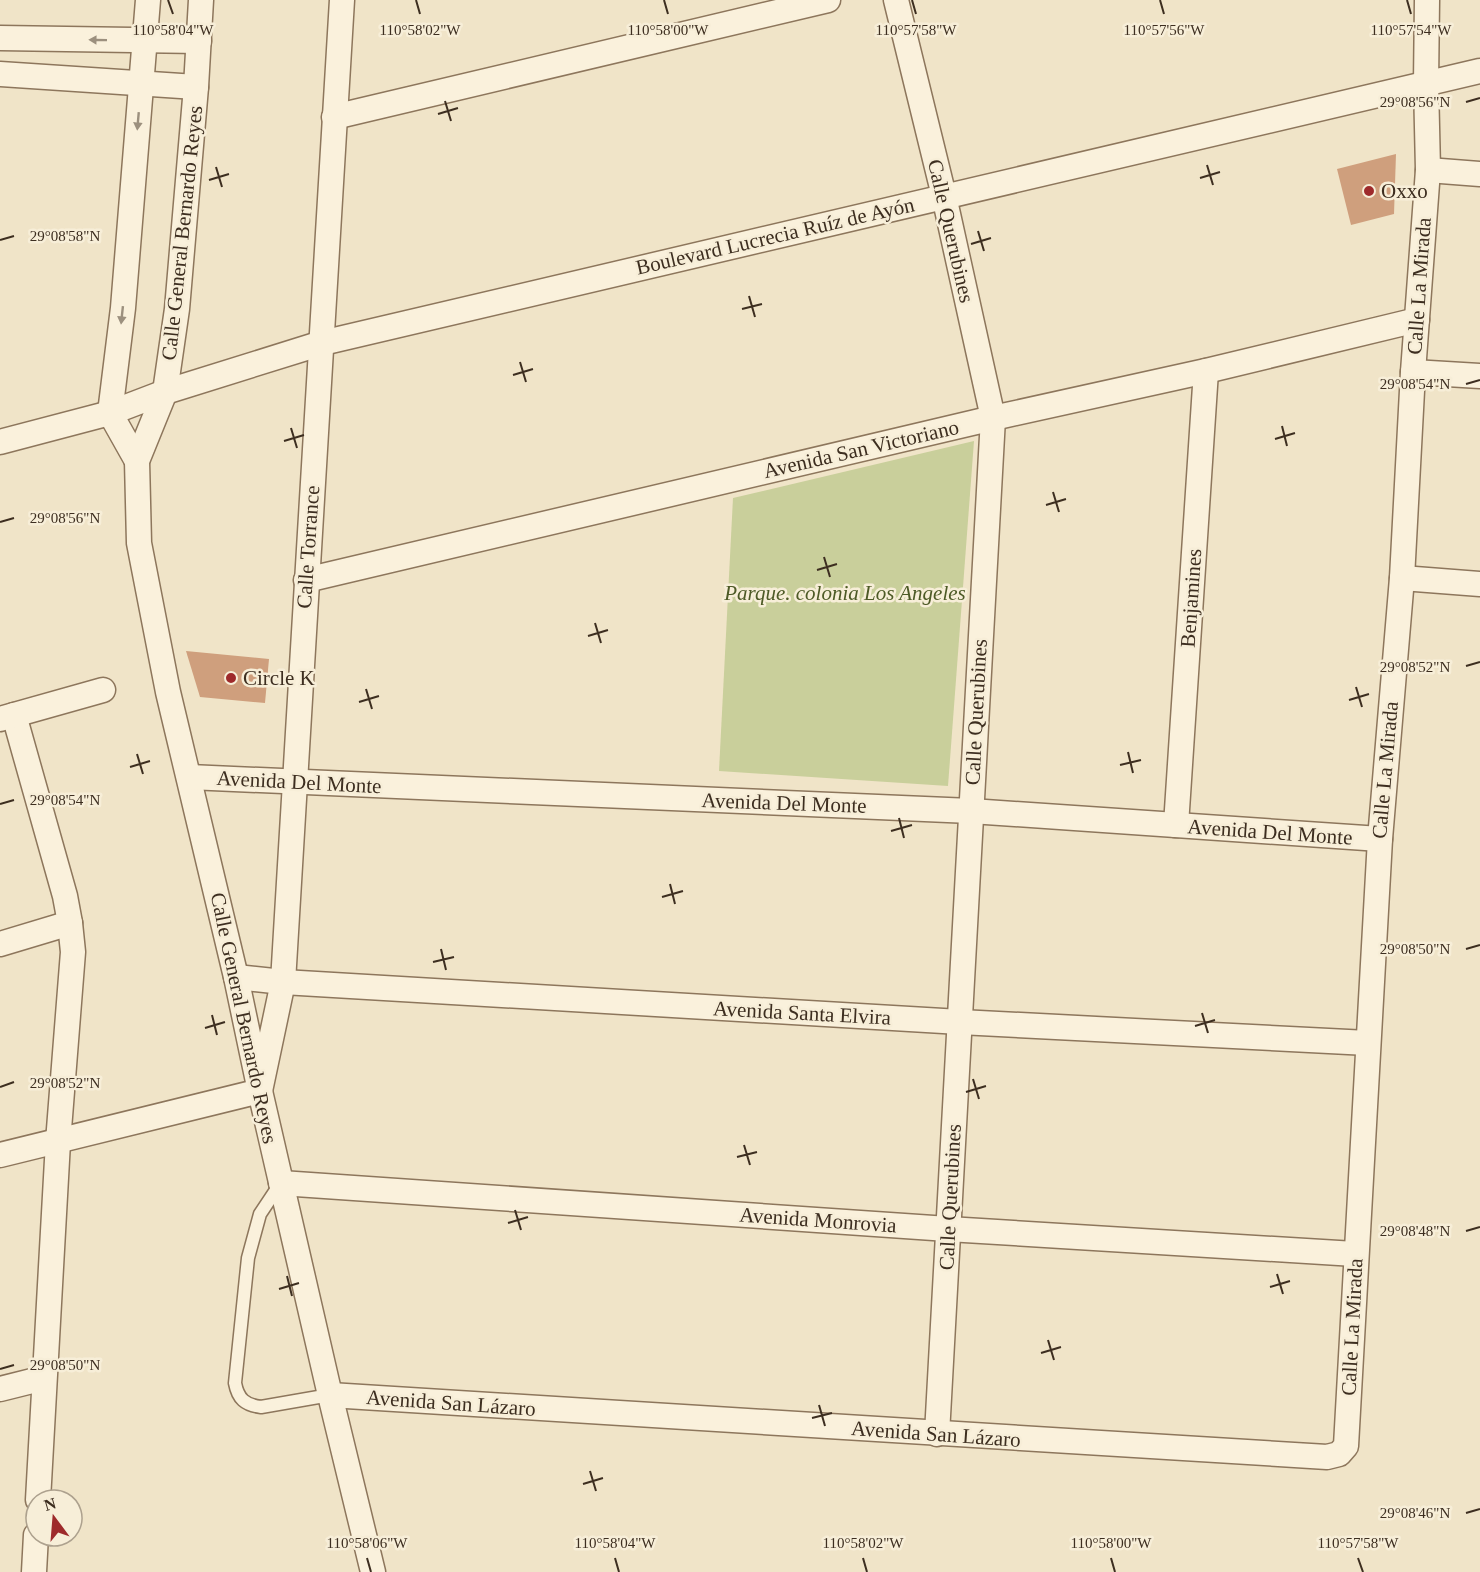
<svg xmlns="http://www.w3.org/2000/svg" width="1480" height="1572" font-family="Georgia,serif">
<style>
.green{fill:#c9cf9b}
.building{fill:#cf9f7d}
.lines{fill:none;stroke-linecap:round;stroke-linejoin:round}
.lane-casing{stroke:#8d765c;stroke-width:15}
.street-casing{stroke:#8d765c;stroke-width:27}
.lane{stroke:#faf1dc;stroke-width:12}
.street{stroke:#faf1dc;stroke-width:24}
.oneway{fill:#9c907e}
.ticks{fill:none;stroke:#3d2e20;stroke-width:2}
.poi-dot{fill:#9e2a2b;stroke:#f7eed8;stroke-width:2}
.labels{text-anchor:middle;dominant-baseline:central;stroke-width:5;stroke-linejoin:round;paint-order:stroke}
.poi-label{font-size:21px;fill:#3d2e20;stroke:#f7eed8;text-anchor:start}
.street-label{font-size:21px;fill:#3d2e20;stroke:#f7eed8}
.park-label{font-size:21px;font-style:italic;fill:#4d5a26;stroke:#f7eed8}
.ticks-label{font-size:15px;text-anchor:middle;fill:#3d2e20;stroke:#f7eed8;stroke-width:5;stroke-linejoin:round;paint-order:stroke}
</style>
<rect width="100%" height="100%" fill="#f0e4c8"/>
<!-- green -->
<path class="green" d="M974,441L948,786L719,771L733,498Z"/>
<!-- building -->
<g class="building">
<path d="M1396,154L1394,214L1351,225L1337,169Z"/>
<path d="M186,651L269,659L265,703L200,697Z"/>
</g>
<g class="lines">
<defs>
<path id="lane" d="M280,1184L260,1214L248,1258L235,1383C238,1399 245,1405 261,1407L330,1395"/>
<g id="street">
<path d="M201,0L196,87L177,309L165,392L137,461L139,543L168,692L236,977L260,1091L330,1395L373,1572"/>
<path d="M896,0L944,196L993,418L937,1434"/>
<path d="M0,38L199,41"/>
<path d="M0,74L196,87"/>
<path d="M334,117L828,0"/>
<path d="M1428,170L1480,174"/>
<path d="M1413,372L1480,376"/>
<path d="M0,442L110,413L165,392L322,343L1480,71"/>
<path d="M137,461L110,413L123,308L148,0"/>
<path d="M1402,578L1480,584"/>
<path d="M306,580L993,418L1206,371L1417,320"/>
<path d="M14,715L65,896L70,923L73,952L58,1142L38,1500"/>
<path d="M0,719L103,690"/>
<path d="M189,777L971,811L1380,839"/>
<path d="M1176,825L1206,371"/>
<path d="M0,944L70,923"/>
<path d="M236,977L283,982L960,1022L1368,1043"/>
<path d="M0,1155L260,1091L283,982L342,0"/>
<path d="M281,1183L948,1229L1355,1254"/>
<path d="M0,1389L44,1378"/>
<path d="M330,1395L1327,1457L1339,1454L1346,1446L1380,839L1402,578L1413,372L1428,170L1426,84L1427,0"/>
<path d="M34,1572L36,1535"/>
</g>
</defs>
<!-- lane casing -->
<use href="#lane" class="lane-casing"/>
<!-- street casing -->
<use href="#street" class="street-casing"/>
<!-- lane -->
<use href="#lane" class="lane"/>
<!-- street -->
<use href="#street" class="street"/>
</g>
<!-- one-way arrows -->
<defs><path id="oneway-solid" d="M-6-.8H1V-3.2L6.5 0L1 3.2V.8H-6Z" transform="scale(1.5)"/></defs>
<g class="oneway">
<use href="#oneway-solid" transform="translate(98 40) rotate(-179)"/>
<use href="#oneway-solid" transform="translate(138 121) rotate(95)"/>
<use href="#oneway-solid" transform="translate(122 315) rotate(96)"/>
</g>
<!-- ticks -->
<path class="ticks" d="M168,0L173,14M416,0L420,14M664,0L668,14M912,0L916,14M1160,0L1164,14M1407,0L1411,14M445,101L451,121M1466,102L1480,98M438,114L458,108M1207,165L1213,185M216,167L222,187M1200,178L1220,172M209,180L229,174M978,231L984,251M0,240L14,236M971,244L991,238M749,296L755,317M742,309L762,304M520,362L526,382M513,375L533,369M1466,384L1480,380M1282,426L1287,446M291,428L297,448M1275,439L1295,433M284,441L304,435M1053,492L1059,512M1046,505L1066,499M0,522L14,518M824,557L830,577M817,570L837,564M595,623L601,643M588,636L608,630M1466,666L1480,662M1356,687L1362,707M366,689L372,709M1349,700L1369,694M359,702L379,696M1128,752L1133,773M137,754L143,774M1120,765L1141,760M130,767L150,761M0,804L14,800M899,818L904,838M891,831L912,825M670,884L675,904M662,897L683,891M441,949L446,970M1466,949L1480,945M433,962L454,957M1202,1013L1208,1033M212,1015L217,1035M1195,1026L1215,1020M205,1028L225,1022M973,1079L979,1099M0,1087L14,1082M966,1092L986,1086M744,1145L750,1165M737,1157L757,1152M515,1210L521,1230M508,1223L528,1217M1466,1231L1480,1227M1277,1274L1283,1294M287,1276L292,1296M1270,1287L1290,1281M279,1289L299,1283M1048,1340L1054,1360M1041,1353L1061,1347M0,1369L14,1365M819,1405L825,1426M812,1418L832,1413M590,1471L596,1491M583,1484L603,1478M1466,1513L1480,1509M367,1558L371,1572M615,1558L619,1572M863,1558L867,1572M1111,1558L1115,1572M1358,1558L1363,1572"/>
<!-- markers -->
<g class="poi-dot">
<circle cx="1369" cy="191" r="6"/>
<circle cx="231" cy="678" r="6"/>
</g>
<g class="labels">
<!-- poi labels -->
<g class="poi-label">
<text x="1381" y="191">Oxxo</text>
<text x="243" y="678">Circle K</text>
</g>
<!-- street labels -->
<g class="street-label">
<text transform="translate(951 231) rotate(77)">Calle Querubines</text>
<text transform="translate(182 233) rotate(-84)">Calle General Bernardo Reyes</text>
<text transform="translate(775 236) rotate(-13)">Boulevard Lucrecia Ruíz de Ayón</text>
<text transform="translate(1419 286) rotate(-86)">Calle La Mirada</text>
<text transform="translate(861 449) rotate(-13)">Avenida San Victoriano</text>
<text transform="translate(308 547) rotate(-86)">Calle Torrance</text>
<text transform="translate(1191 598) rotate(-86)">Benjamines</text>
<text transform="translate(976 712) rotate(-87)">Calle Querubines</text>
<text transform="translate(1385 770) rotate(-85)">Calle La Mirada</text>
<text transform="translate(299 782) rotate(3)">Avenida Del Monte</text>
<text transform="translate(784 803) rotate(2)">Avenida Del Monte</text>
<text transform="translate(1270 832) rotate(4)">Avenida Del Monte</text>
<text transform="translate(802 1013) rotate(3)">Avenida Santa Elvira</text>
<text transform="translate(244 1018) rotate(78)">Calle General Bernardo Reyes</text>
<text transform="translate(950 1197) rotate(-87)">Calle Querubines</text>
<text transform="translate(818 1220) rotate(4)">Avenida Monrovia</text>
<text transform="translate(1352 1327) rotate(-87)">Calle La Mirada</text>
<text transform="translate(451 1403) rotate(4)">Avenida San Lázaro</text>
<text transform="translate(936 1434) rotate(4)">Avenida San Lázaro</text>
</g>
<!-- park labels -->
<g class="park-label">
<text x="845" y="593">Parque. colonia Los Angeles</text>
</g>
</g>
<g class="ticks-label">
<text x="173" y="35">110°58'04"W</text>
<text x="420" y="35">110°58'02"W</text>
<text x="668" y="35">110°58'00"W</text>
<text x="916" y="35">110°57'58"W</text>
<text x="1164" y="35">110°57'56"W</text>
<text x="1411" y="35">110°57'54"W</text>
<text x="1415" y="107">29°08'56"N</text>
<text x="65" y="241">29°08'58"N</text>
<text x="1415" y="389">29°08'54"N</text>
<text x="65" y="523">29°08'56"N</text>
<text x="1415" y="672">29°08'52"N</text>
<text x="65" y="805">29°08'54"N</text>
<text x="1415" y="954">29°08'50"N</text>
<text x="65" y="1088">29°08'52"N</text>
<text x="1415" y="1236">29°08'48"N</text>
<text x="65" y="1370">29°08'50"N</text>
<text x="1415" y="1518">29°08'46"N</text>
<text x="367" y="1548">110°58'06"W</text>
<text x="615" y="1548">110°58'04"W</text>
<text x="863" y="1548">110°58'02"W</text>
<text x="1111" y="1548">110°58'00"W</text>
<text x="1358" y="1548">110°57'58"W</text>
</g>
<!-- north arrow -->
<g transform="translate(54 1518) rotate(344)"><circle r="28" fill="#f7eed8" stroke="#ada18e" stroke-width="1.5"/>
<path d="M0-4.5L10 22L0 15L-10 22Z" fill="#9e2a2b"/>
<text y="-9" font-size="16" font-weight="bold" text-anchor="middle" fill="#3d2e20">N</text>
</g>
</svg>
